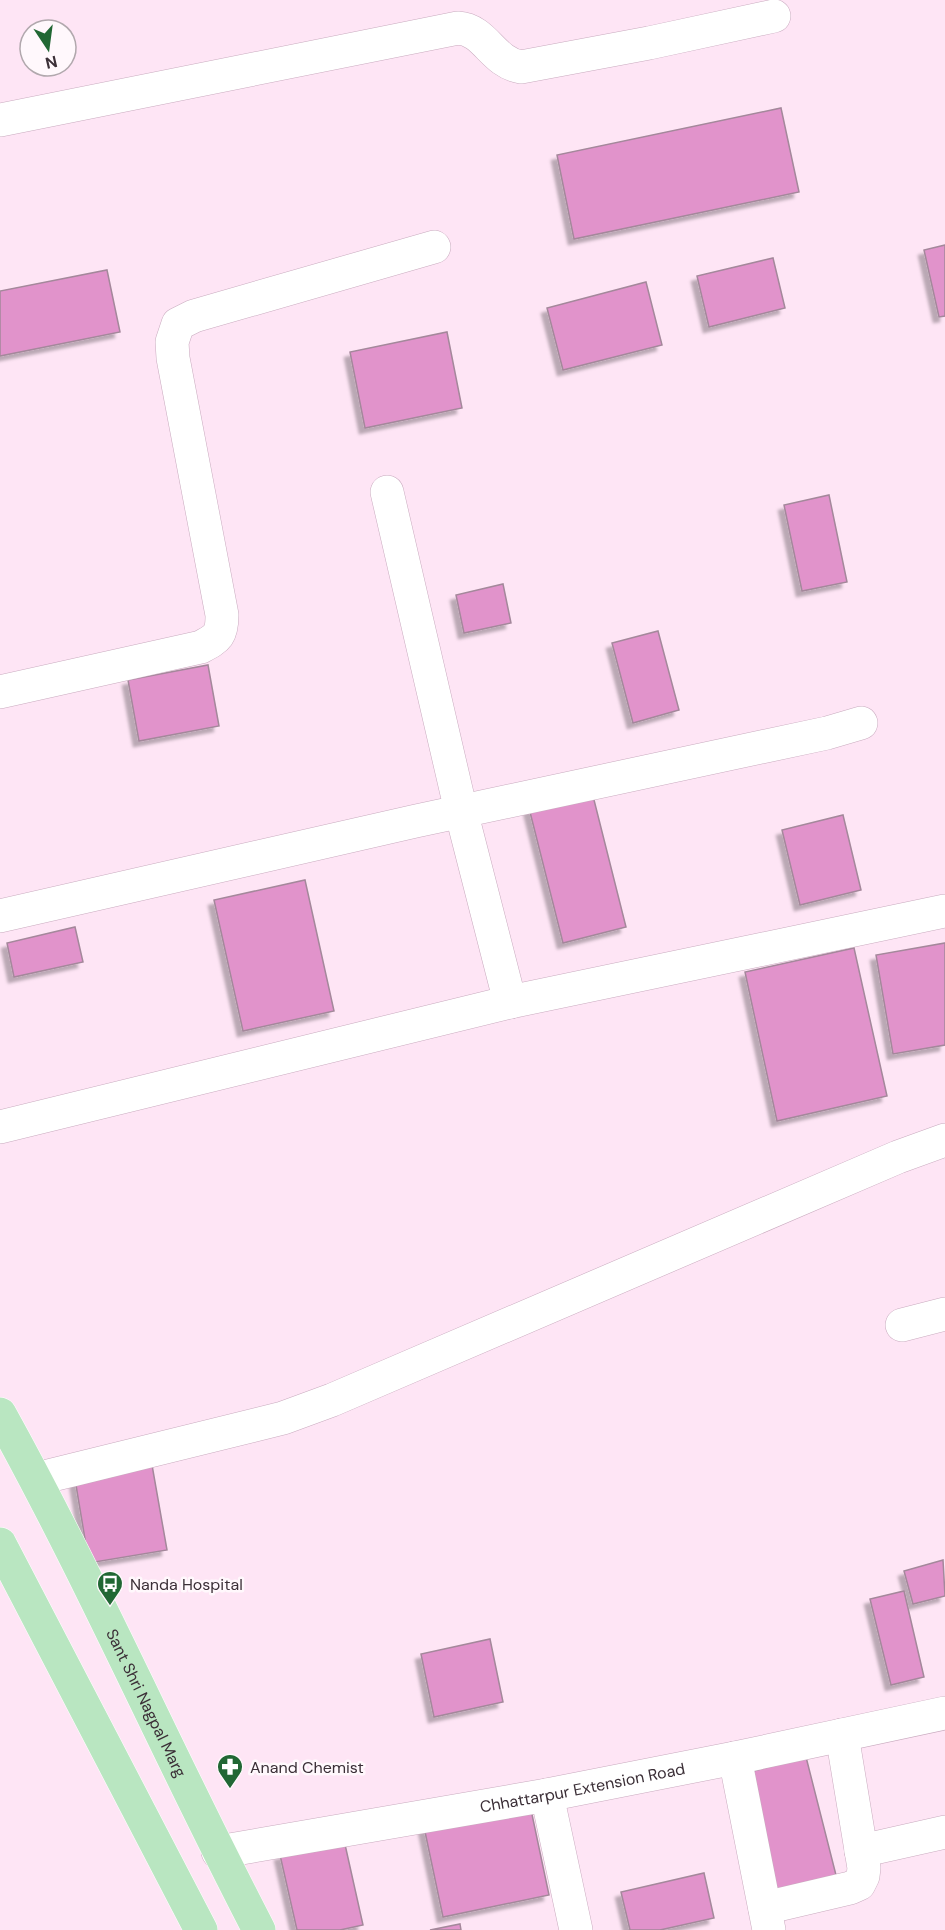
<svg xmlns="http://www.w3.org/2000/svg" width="945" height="1930" font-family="'DM Sans',sans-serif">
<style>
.building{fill:#e193cb;stroke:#a4889b;stroke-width:1.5;filter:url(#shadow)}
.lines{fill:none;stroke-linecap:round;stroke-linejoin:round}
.minor-casing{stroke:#c9abbf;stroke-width:34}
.major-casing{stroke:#fff;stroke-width:34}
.minor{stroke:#fff;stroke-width:33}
.major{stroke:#b9e6c1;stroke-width:33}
.labels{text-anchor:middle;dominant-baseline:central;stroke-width:5;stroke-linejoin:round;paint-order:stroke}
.poi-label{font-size:16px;fill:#3b2f37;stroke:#fff8fc;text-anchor:start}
.street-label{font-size:16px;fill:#3b2f37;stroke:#fff8fc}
</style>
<defs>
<filter id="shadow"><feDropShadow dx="-5.5" dy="5.5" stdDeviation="1.5" flood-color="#0004"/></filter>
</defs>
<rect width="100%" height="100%" fill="#fee5f5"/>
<!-- building -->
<g class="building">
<path d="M781,108L799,192L574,239L557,155Z"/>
<path d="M945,245V316L939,317L924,250Z"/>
<path d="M773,258L785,308L709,327L697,276Z"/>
<path d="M107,270L120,332L0,356V291Z"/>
<path d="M646,282L662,345L563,370L547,308Z"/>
<path d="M447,332L462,408L365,428L350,352Z"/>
<path d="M829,495L847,582L802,591L784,505Z"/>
<path d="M503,584L511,623L464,633L456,595Z"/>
<path d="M658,631L679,710L633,723L612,643Z"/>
<path d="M208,665L219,726L139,741L128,680Z"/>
<path d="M592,792L626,927L563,943L529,808Z"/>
<path d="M843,815L861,890L800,905L782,830Z"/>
<path d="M305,880L334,1011L243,1031L214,900Z"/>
<path d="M75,927L83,962L14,977L7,943Z"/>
<path d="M945,943V1045L893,1054L876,955Z"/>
<path d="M854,948L887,1096L777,1121L745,972Z"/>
<path d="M152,1465L167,1550L89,1563L75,1479Z"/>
<path d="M943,1560L945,1596L913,1604L904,1571Z"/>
<path d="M904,1591L924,1677L891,1685L870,1599Z"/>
<path d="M490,1639L503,1702L434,1717L421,1654Z"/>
<path d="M806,1757L837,1879L777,1895L746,1773Z"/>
<path d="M530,1805L549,1895L443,1917L424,1827Z"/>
<path d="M344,1840L363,1925L340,1930H297L280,1855Z"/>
<path d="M704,1873L714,1918L660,1930H630L621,1892Z"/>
<path d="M460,1924L461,1930H430Z"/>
</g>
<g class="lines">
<defs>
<g id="minor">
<path d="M0,120L458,28C486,30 492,62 521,67L649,43L774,16"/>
<path d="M387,492L461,811L510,1002"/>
<path d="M0,692L201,647C218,638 222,635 222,615L173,358L172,342L178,324L194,316L434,247"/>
<path d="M0,916L416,821L827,733L861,723"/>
<path d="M0,1127L510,1002L945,911"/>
<path d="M902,1325L945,1314"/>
<path d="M36,1479L283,1418L332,1400L898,1157L945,1140"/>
<path d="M735,1758L769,1930"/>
<path d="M547,1795L576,1930"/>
<path d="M861,1851L945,1832"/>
<path id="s1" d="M218,1852L547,1795L735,1758L945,1713"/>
<path d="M765,1908L850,1888L859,1884L863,1876L864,1868L842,1735"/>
</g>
<g id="major">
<path id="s2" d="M0,1414C93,1582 170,1759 259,1930"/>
<path d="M0,1544L201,1930"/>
</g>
</defs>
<!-- minor casing -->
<use href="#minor" class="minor-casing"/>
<!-- major casing -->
<use href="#major" class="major-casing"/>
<!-- minor -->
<use href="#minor" class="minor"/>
<!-- major -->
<use href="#major" class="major"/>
</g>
<!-- icons -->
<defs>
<symbol id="bus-pin" viewBox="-11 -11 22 30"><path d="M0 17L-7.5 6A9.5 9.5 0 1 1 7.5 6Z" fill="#216734" stroke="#fff8fc"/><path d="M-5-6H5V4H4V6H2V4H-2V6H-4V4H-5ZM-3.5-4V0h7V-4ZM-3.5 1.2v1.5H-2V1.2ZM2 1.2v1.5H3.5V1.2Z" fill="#fff"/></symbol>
<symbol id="pharmacy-pin" viewBox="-11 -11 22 30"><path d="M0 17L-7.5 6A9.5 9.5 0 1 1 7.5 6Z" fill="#216734" stroke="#fff8fc"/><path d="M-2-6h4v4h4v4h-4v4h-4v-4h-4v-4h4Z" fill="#fff"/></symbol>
</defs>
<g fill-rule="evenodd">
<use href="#bus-pin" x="95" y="1569" width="30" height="40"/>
<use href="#pharmacy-pin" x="215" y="1752" width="30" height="40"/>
</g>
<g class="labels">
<!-- poi labels -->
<g class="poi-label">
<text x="130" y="1584">Nanda Hospital</text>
<text x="250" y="1767">Anand Chemist</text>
</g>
<!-- street labels -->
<g class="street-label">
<text stroke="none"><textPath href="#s2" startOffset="324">Sant Shri Nagpal Marg</textPath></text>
<text stroke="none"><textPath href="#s1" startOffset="370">Chhattarpur Extension Road</textPath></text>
</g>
</g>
<!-- north arrow -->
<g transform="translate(48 48) rotate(167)"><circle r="28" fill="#fff8fc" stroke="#b1a8ad" stroke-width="1.5"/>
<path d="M0-4.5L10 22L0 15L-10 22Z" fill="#216734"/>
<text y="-9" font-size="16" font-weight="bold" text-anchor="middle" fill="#3b2f37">N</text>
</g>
</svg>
